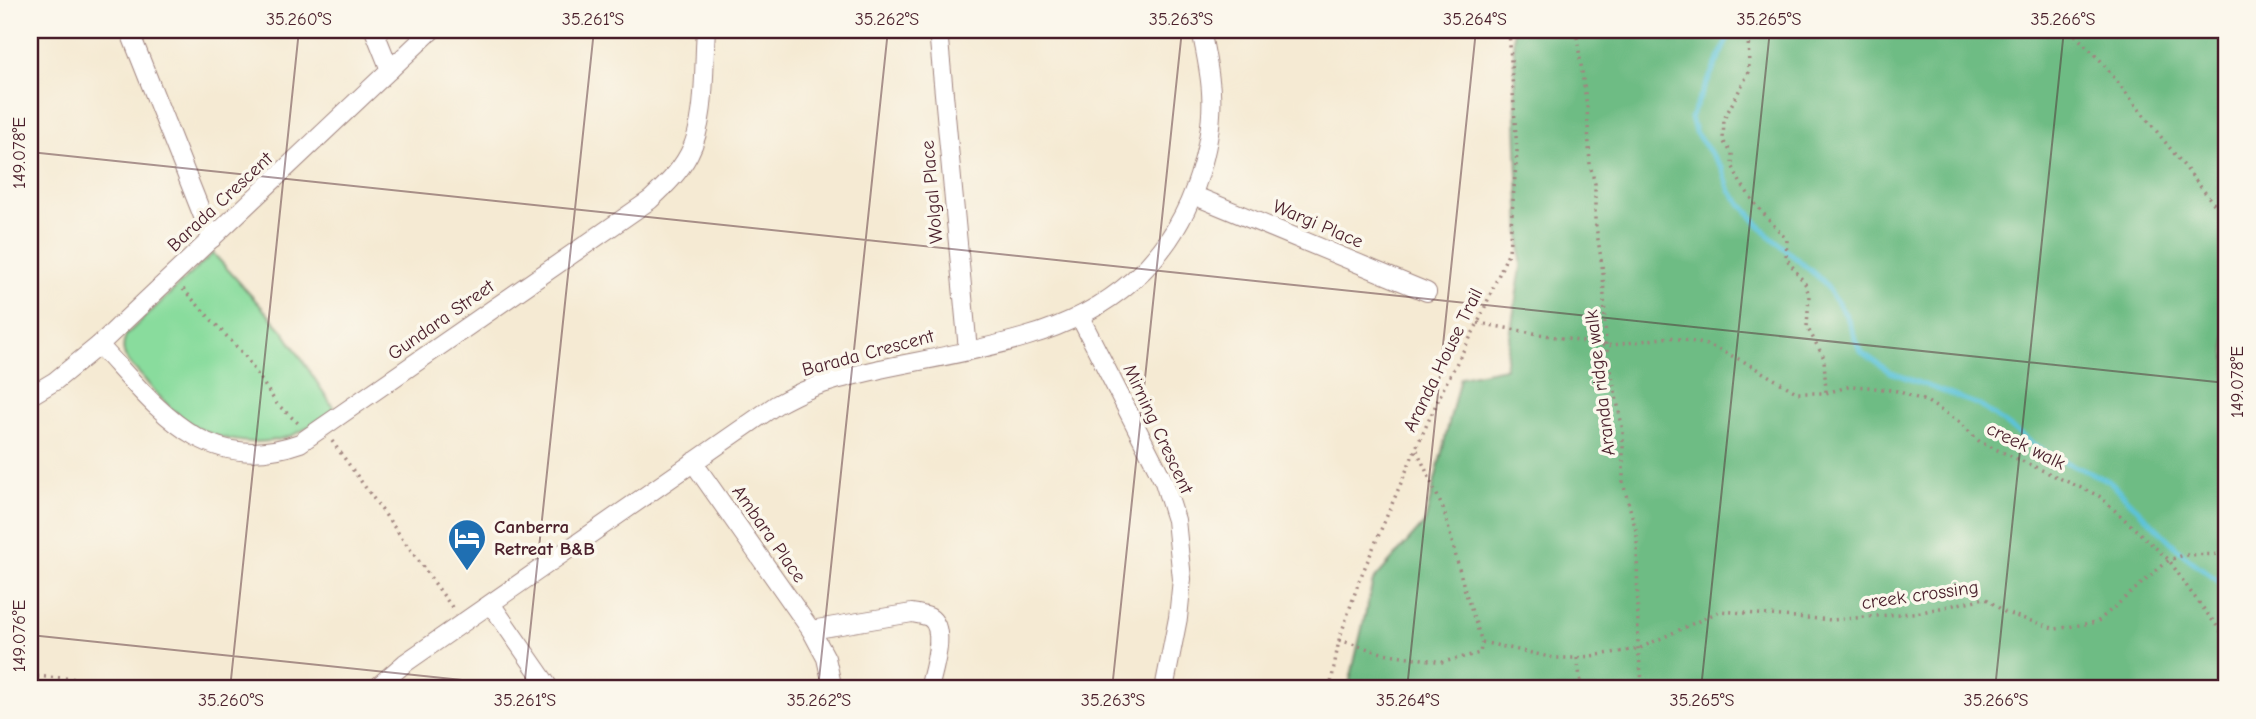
<svg xmlns="http://www.w3.org/2000/svg" width="2256" height="719" font-family="'Comic Neue',sans-serif">
<style>
.green{fill:#89dc9d;stroke:#6a7e64;stroke-width:2}
.forest{fill:#6ebc84;stroke:#5c6e58;stroke-width:2}
.lines{fill:none;stroke-linecap:round;stroke-linejoin:round}
.stream{stroke:#5cc2d9;stroke-width:5}
.street-casing{stroke:#a0847f;stroke-width:20}
.path{stroke:#a0847f;stroke-width:3.5;stroke-dasharray:2 5;stroke-linecap:butt}
.street{stroke:#fff;stroke-width:18}
.ticks{fill:none;stroke:#4a1f2b;stroke-width:2;stroke-opacity:0.45}
.labels{text-anchor:middle;dominant-baseline:central;stroke-width:7;stroke-linejoin:round;paint-order:stroke}
.street-label{font-size:19px;fill:#4a1f2b;stroke:#fbf7ec}
.poi-label{font-size:19px;font-weight:bold;fill:#4a1f2b;stroke:#fbf7ec;text-anchor:start}
.neatline{fill:none;stroke:#4a1f2b;stroke-width:2.5}
.ticks-label{font-size:18px;text-anchor:middle;fill:#4a1f2b}
</style>
<rect width="100%" height="100%" fill="#fbf7ec"/>
<filter id="ink" filterUnits="userSpaceOnUse"><feTurbulence type="fractalNoise" baseFrequency=".0143" numOctaves="2"/><feDisplacementMap in="SourceGraphic" scale="14" xChannelSelector="R" yChannelSelector="G"/><feConvolveMatrix kernelMatrix="1 2 1 2 8 2 1 2 1" color-interpolation-filters="sRGB"/></filter>
<filter id="wash" filterUnits="userSpaceOnUse"><feTurbulence type="fractalNoise" baseFrequency=".00686" numOctaves="4" result="noise"/><feDisplacementMap in="SourceGraphic" scale="28" xChannelSelector="R" yChannelSelector="G"/><feGaussianBlur stdDeviation="1.57" result="paint"/><feColorMatrix in="noise" values="0 0 0 0 0 0 0 0 0 0 0 0 0 0 0 0 0 1.4 0 .05"/><feComposite in="paint" operator="in"/></filter>
<g filter="url(#wash)">
<rect width="100%" height="100%" fill="#f5ead3"/>
<!-- green -->
<path class="green" d="M213,253L284,332L335,410C319,420 302,433 284,438C274,441 262,442 252,442C203,440 175,417 145,380C132,364 117,358 126,335Z"/>
<!-- forest -->
<path class="forest" d="M1513,30H2226V689H1348L1373,581L1425,522L1460,377L1505,368L1521,267Z"/>
<g class="lines">
<!-- stream -->
<path class="stream" d="M1732,30L1691,117L1695,132L1722,168L1730,191L1768,235L1823,281L1847,317L1860,351L1890,372L1979,405L2049,455L2109,481L2184,555L2226,587"/>
</g>
</g>
<g filter="url(#ink)">
<g class="lines">
<defs>
<g id="street">
<path d="M129,30L212,239"/>
<path d="M374,30L390,70"/>
<path d="M938,30L968,350"/>
<path d="M1193,195L1427,292"/>
<path d="M1080,317L1164,482L1176,520L1182,579L1178,618L1164,689"/>
<path d="M99,345C157,407 204,477 300,443L650,200C665,186 679,173 689,154C707,121 703,67 706,30"/>
<path d="M30,396L55,381L99,345L432,30"/>
<path d="M693,462L811,630L826,658L833,689"/>
<path d="M491,604L550,689"/>
<path d="M811,630L912,613C917,614 924,615 929,617C948,628 933,671 929,689"/>
<path d="M375,689L405,663L776,405C787,399 798,393 809,389C832,379 857,375 880,369C928,359 978,351 1025,337C1109,313 1173,261 1199,176C1207,150 1213,120 1211,92C1210,72 1205,50 1201,30"/>
</g>
</defs>
<!-- street casing -->
<use href="#street" class="street-casing"/>
<!-- path -->
<g class="path">
<path d="M1576,30L1587,107L1590,165L1595,184V220L1603,272L1606,346L1623,431V483L1637,534L1638,649L1643,689"/>
<path d="M1748,30L1749,72L1724,119L1723,141L1732,153V165L1740,182L1756,205L1787,240L1786,258L1806,285L1809,296L1807,327L1824,358L1826,393"/>
<path d="M2070,30L2101,61L2226,219"/>
<path d="M183,289L245,356L277,404L298,423"/>
<path d="M1478,323L1606,346L1670,337L1708,345L1743,361L1798,393H1826L1851,386L1868,387L1897,391L1928,402L1958,421L1980,442L2099,496L2169,560L2190,591L2226,638"/>
<path d="M332,441L454,610"/>
<path d="M1339,640L1382,653L1443,662L1480,653L1482,642L1465,591L1444,511L1416,448"/>
<path d="M1482,642L1554,658H1577L1638,649L1720,611L1832,620L1922,612L1985,598L2006,613L2056,629L2097,622L2169,560L2184,555L2226,554"/>
<path d="M1577,658L1582,689"/>
<path d="M30,676L146,683L182,689"/>
<path d="M1330,689L1339,640L1359,581L1416,448L1445,385L1478,323L1509,251L1517,152L1509,30"/>
</g>
<!-- street -->
<use href="#street" class="street"/>
</g>
</g>
<!-- ticks -->
<path class="ticks" d="M30,152L2226,383M30,635L548,689M230,689L299,30M524,689L594,30M818,689L888,30M1112,689L1182,30M1407,689L1476,30M1701,689L1770,30M1995,689L2064,30"/>
<!-- icons -->
<defs>
<symbol id="hotel-pin" viewBox="-11 -11 22 30"><path d="M0 17L-7.5 6A9.5 9.5 0 1 1 7.5 6Z" fill="#1f6fb2" stroke="#fbf7ec"/><path d="M-6-4.5h1.5V1H6V5H4.5V3h-9V5H-6ZM-4 0a1.8 1.8 0 1 1 3.6 0ZM.5 0V-2.5h3Q6-2.5 6 0Z" fill="#fff"/></symbol>
</defs>
<g fill-rule="evenodd">
<use href="#hotel-pin" x="445" y="516" width="44" height="60"/>
</g>
<g class="labels">
<!-- street labels -->
<g class="street-label">
<text transform="translate(932 192) rotate(-95)">Wolgal Place</text>
<text transform="translate(220 202) rotate(-43)">Barada Crescent</text>
<text transform="translate(1318 224) rotate(23)">Wargi Place</text>
<text transform="translate(441 320) rotate(-35)">Gundara Street</text>
<text transform="translate(868 353) rotate(-15)">Barada Crescent</text>
<text transform="translate(1443 360) rotate(-64)">Aranda House Trail</text>
<text transform="translate(1600 383) rotate(-97)">Aranda ridge walk</text>
<text transform="translate(1158 429) rotate(65)">Mirning Crescent</text>
<text transform="translate(2026 446) rotate(26)">creek walk</text>
<text transform="translate(769 534) rotate(55)">Ambara Place</text>
<text transform="translate(1920 595) rotate(-8)">creek crossing</text>
</g>
<!-- poi labels -->
<g class="poi-label">
<text x="494" y="527">Canberra<tspan x="494" dy="22">Retreat B&amp;B</tspan></text>
</g>
</g>
<!-- margin -->
<rect width="2256" height="719" fill="none" stroke="#fbf7ec" stroke-width="77"/>
<rect x="38" y="38" width="2180" height="642" class="neatline"/>
<g class="ticks-label">
<text x="299" y="25">35.260°S</text>
<text x="593" y="25">35.261°S</text>
<text x="887" y="25">35.262°S</text>
<text x="1181" y="25">35.263°S</text>
<text x="1475" y="25">35.264°S</text>
<text x="1769" y="25">35.265°S</text>
<text x="2063" y="25">35.266°S</text>
<text transform="translate(19 153) rotate(-90)" y="6">149.078°E</text>
<text transform="translate(2237 382) rotate(-90)" y="6">149.078°E</text>
<text transform="translate(19 636) rotate(-90)" y="6">149.076°E</text>
<text x="231" y="706">35.260°S</text>
<text x="525" y="706">35.261°S</text>
<text x="819" y="706">35.262°S</text>
<text x="1113" y="706">35.263°S</text>
<text x="1408" y="706">35.264°S</text>
<text x="1702" y="706">35.265°S</text>
<text x="1996" y="706">35.266°S</text>
</g>
</svg>
